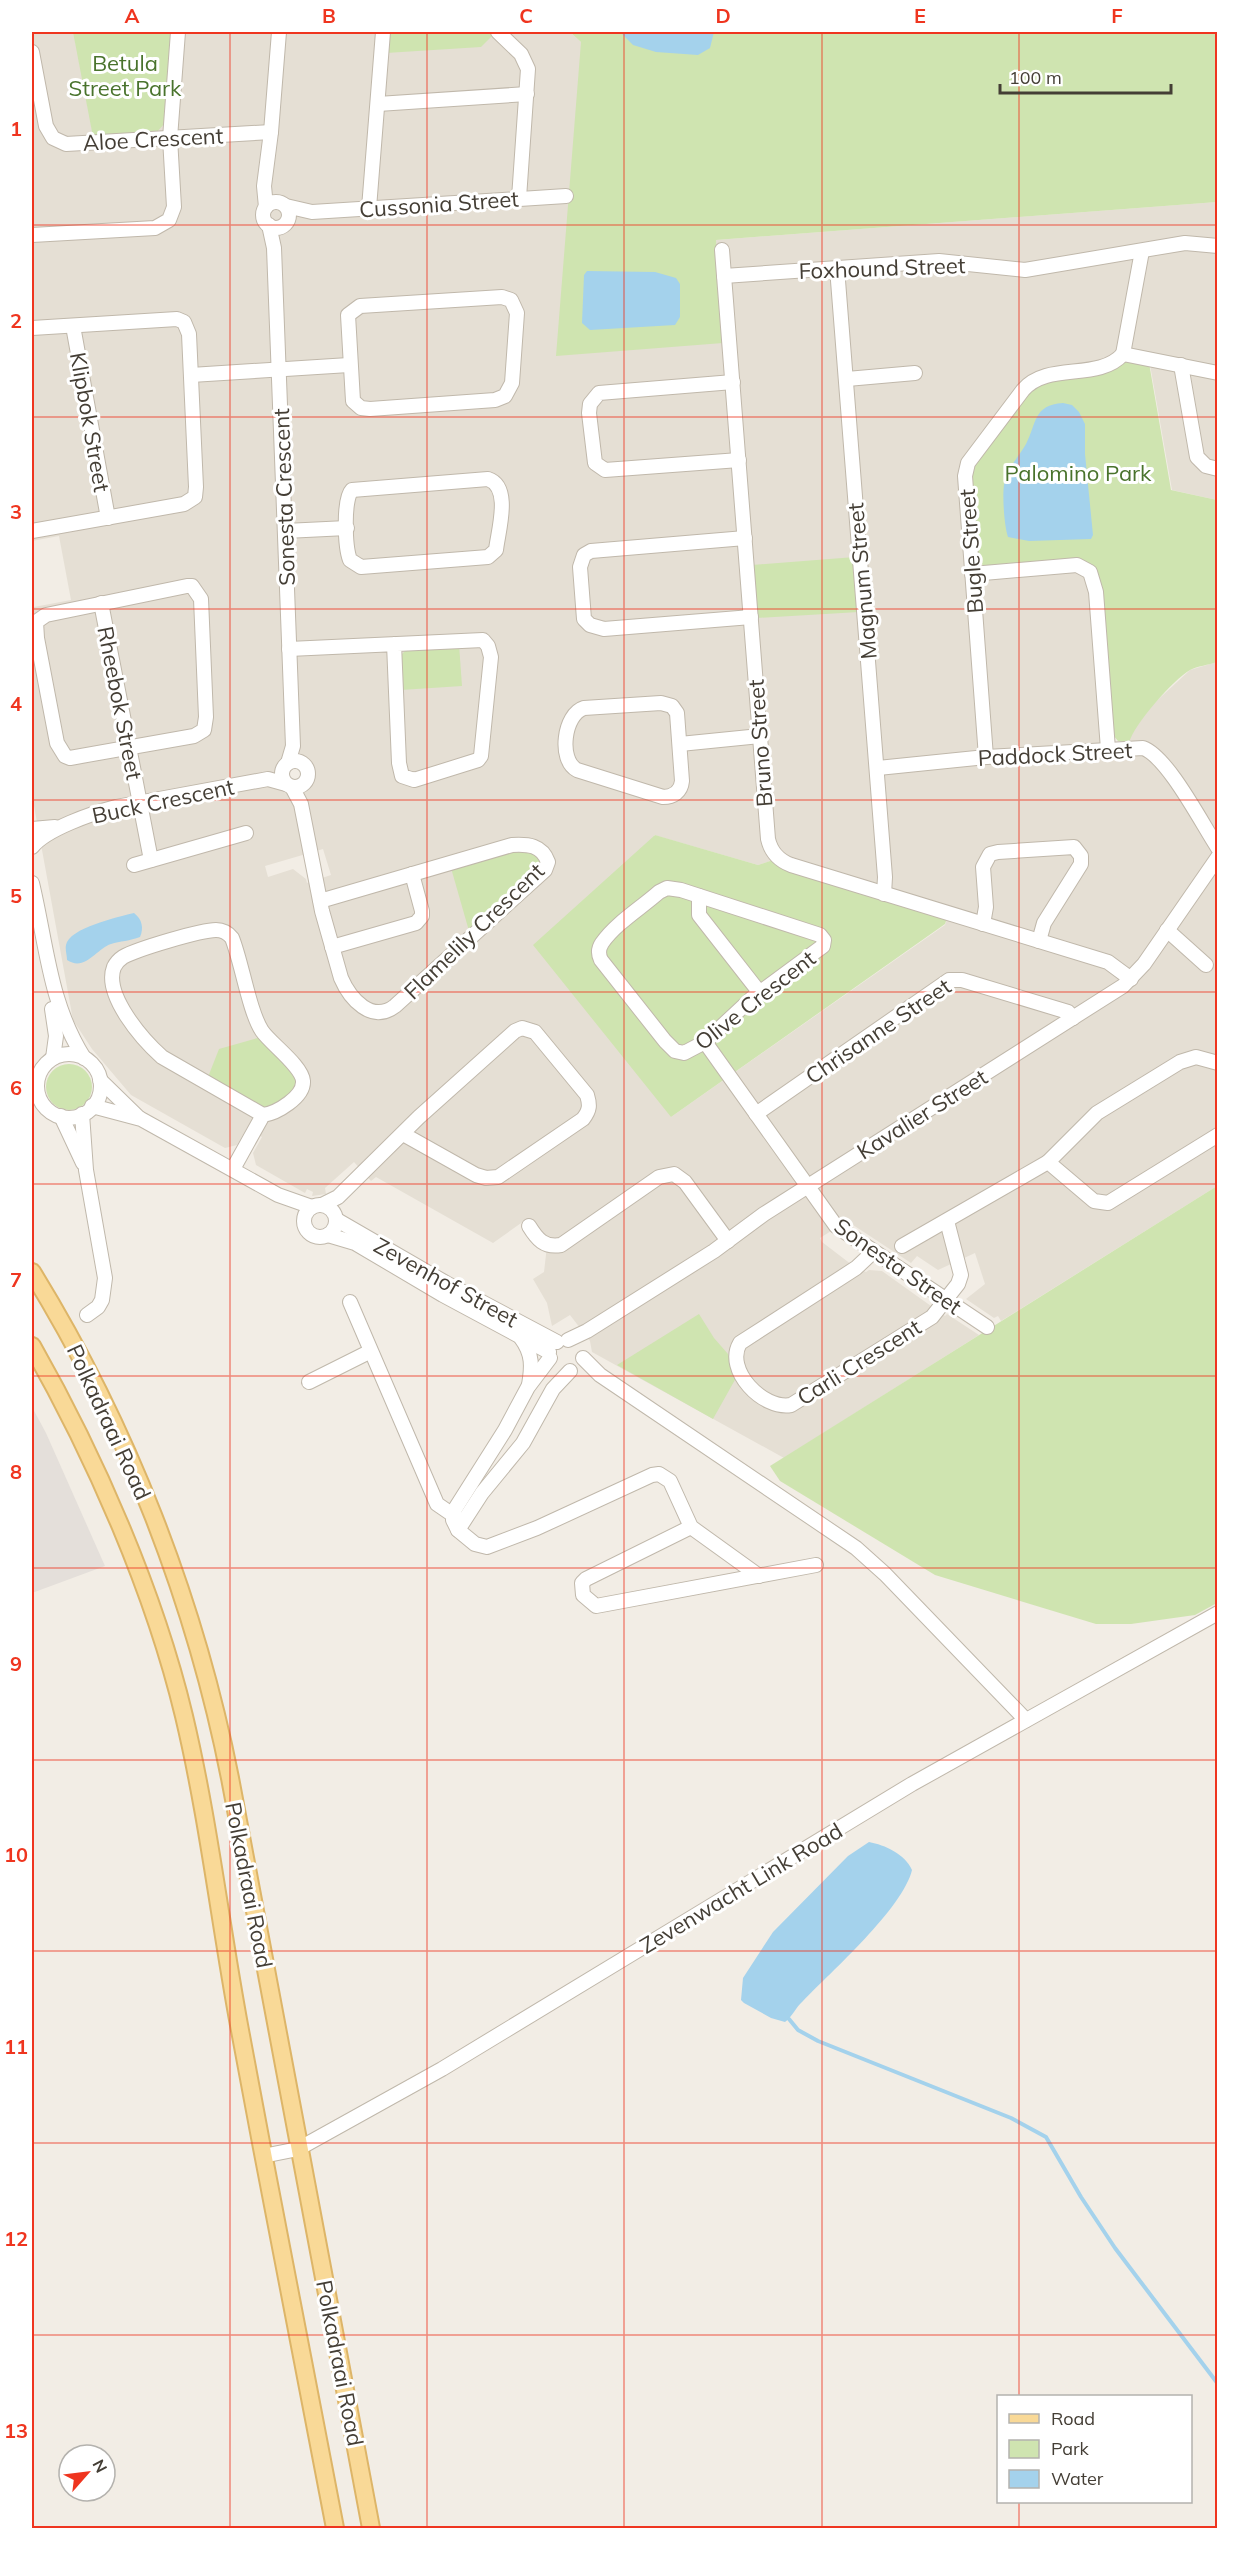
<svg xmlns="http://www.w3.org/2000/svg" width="1249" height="2560" font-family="Mulish,sans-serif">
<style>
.residential{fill:#e5dfd4;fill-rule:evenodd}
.industrial{fill:#e4dfda}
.green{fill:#cfe4b0}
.water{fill:#a4d2ec}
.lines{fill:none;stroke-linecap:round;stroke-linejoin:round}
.stream{stroke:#a4d2ec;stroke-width:4}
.minor-casing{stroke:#c0b8ab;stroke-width:16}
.major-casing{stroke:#ddb568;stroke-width:20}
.minor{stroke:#fff;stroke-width:14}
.major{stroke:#f9d997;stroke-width:16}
.grid{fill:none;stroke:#ef351f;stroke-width:1.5;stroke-opacity:0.55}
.labels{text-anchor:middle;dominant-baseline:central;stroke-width:6;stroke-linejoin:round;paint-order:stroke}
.park-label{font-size:22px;fill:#49732c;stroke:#fff}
.street-label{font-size:22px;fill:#443e35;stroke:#fff}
.neatline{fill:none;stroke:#ef351f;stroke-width:2}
.grid-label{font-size:20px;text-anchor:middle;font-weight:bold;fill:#ef351f}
</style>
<rect width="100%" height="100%" fill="#f2ede5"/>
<!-- residential -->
<path class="residential" d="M32,32H382L380,53L497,32H570L581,42L716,240L1217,202V500L1172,490L1149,359L1118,358L1043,375L971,573L1087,568L1109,749L1129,743L1131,734L1151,706L1190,670L1217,662V1186L1001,1321L998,1316L994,1318L966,1299L985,1284L975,1253L938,1270L917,1256L911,1263L847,1221L820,1238L822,1242L856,1268L866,1272L869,1270L882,1271L945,1316L947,1314L979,1335L784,1458L592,1352L590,1341L570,1315L552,1326L547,1303L533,1279L544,1272L547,1246L537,1240L524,1221L493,1243L376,1177L371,1181L354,1162L325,1188L326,1194L312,1196L313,1192L307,1189L305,1193L256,1165L253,1153L262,1137L247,1128L237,1145L225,1148L131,1095L92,1049L73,1020L32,795V595L34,607L71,600L59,536L32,541ZM294,747L309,775L304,785L300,803L285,785L268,780L289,762ZM654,835L758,865L777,859L949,913L945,925L671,1117ZM323,849L331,875L307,883L306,879L293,869L268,877L265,866Z"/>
<!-- industrial -->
<path class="industrial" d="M32,1407L46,1433L105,1566L32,1593Z"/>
<!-- green -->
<g class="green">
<path d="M73,32H172L165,123L156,133L93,137Z"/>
<path d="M387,32H491L494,34L481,47L386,53Z"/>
<path d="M570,32H1217V202L716,240L723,343L556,356L581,42Z"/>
<path d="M1127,360L1149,363L1171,490L1217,500V662C1209,665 1197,666 1190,670C1173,680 1134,724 1129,743L1118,741L1113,735L1095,570L984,566L977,560L971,470L1036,384Z"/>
<path d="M855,557L859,612L756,618L752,565Z"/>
<path d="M459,644L462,686L401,690L400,656L406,650Z"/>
<path d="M655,835L758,865L773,860L947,918L945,924L671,1117L533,945Z"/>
<path d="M512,851H523L535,854L540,861L539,868L469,931L451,868Z"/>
<path d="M261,1037L296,1079V1089L278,1106L266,1109L208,1077L219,1049Z"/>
<circle cx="69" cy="1087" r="23"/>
<path d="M1217,1186V1603L1195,1615L1131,1624H1096L935,1575L780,1481L770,1466Z"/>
<path d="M699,1314L714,1338L728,1354L736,1378L713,1419L617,1365Z"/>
</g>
<!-- water -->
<g class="water">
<path d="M620,32H714L710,48L698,55L656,52L633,45Z"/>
<path d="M587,271L655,272L676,278L680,284V317L675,325L590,330L582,323L584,275Z"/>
<path d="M1063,403L1072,405L1079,412L1085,424V454L1093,535L1091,539L1029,541L1008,537C1004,525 1001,488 1006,476C1010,465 1020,455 1026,444C1037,423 1033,405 1063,403Z"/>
<path d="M134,913C142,919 144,928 140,937C130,941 120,941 111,944C96,949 85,972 67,960C67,955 65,949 66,945C69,928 118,917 134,913Z"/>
<path d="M869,1842C885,1845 905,1854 912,1870C903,1908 831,1972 803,2001C796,2007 792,2017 785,2022L771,2018L744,2003L741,2000L743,1978L773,1932L848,1856Z"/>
</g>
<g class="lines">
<!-- stream -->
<path class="stream" d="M789,2019L798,2030L818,2041L1011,2118L1046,2137L1081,2197L1115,2248L1218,2384"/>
<defs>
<g id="minor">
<path d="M498,32L521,54L528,69L519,198"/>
<path d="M32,52L46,126L53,138L66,144L271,132"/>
<path d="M378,104L527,94"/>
<circle cx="276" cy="215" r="13"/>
<path d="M286,206L312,212L566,196"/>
<path d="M266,207L264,186L271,132L279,32"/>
<path d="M369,208L383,32"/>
<path d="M269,225L274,248L293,746L288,763"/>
<path d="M32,235L155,228L169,220L174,207L170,138L178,32"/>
<path d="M722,250L768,839C771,852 778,860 791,865L1108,962L1131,979"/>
<path d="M837,268L885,877L884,894"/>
<path d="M724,276L939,261L1025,270L1185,243L1218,246"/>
<path d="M502,297L511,300L517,313L512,383L505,396L495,400L370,409L361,408L353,401L348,315L360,306Z"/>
<path d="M73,326L108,518"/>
<path d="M32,328L177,319L184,322L189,334L196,487L195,497L184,504L32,531"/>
<path d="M1123,354L1142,251"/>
<path d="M1123,354L1218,373"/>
<path d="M1181,365L1197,457L1206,466L1218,469"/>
<path d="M191,375L349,365"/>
<path d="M847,379L915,373"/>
<path d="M733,382L599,393L590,404L589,413L595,463L605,470L739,460"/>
<path d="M488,479C512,487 498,531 496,550L488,557L361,567L350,560C345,547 343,499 352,490Z"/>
<path d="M285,531L347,528"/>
<path d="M745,538L591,551L584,555L580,567L584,619L590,625L604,629L751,617"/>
<path d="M972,574L1077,565L1090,572L1096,592L1108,749"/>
<path d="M187,586H192L201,599L206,717L204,730L194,736L70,758L65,756L57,743L37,638L36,622L46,615Z"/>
<path d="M101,603L151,860"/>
<path d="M289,649L483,640L488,646L491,657L481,756L478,760L414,780L402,776L399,763L394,644"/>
<path d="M661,703L672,706L677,713L682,781C681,792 673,797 663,797L577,770C558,760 564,714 584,708Z"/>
<path d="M680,744L760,736"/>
<path d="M986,757L965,476L968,463L1023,390C1048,361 1098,382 1123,354"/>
<circle cx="295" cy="774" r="13"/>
<path d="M878,768L986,757L1143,748C1168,757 1202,824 1218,848"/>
<path d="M292,787L301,804L322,911L341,978C350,999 372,1024 395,1006L545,870L548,862C542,845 528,844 512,845L320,901"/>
<path d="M32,829L55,827"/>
<path d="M32,847C46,829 93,813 116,807L268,779L286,784"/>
<path d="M134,865L246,833"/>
<path d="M32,883C47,946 49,1002 84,1058"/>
<path d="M667,888L681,890L820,935L824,940L823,946L751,999L705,1042L684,1053L675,1051L665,1041L601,960C598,954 598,949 602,943C616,923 641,908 659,892Z"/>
<path d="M699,896V915L760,993"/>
<path d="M983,924L986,907L983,867L990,854L998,852L1074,847L1081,856V864L1044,923L1039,941"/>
<path d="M1167,930L1206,965"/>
<path d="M332,947L416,923L422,916V911L412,874"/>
<path d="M52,1009L56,1036L53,1058"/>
<path d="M705,1042L836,1226L987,1327"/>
<circle cx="69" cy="1086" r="32"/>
<path d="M100,1080L139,1118"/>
<path d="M92,1106L141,1119L278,1195L312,1207"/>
<path d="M82,1114L86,1170L105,1278L102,1300L98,1307L87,1315"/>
<path d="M756,1114L949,980H962L1068,1012L1073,1018"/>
<path d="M61,1116L83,1163"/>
<path d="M1048,1162L1097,1113L1180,1062L1196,1057L1218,1063"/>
<path d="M233,1169L263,1115C277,1113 304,1097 303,1081C302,1066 271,1044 262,1031C249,1011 242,963 232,938C228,933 223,930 216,930C201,930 137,949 123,957C120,959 116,963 114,967C103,995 143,1040 162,1057L263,1115"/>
<circle cx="320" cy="1221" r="16"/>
<path d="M322,1205L338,1197L419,1117L515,1031L522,1028L535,1032L587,1095C590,1105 590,1110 583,1119L498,1177L486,1178L476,1175L403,1134"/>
<path d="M337,1220L446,1283L557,1342"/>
<path d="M529,1226C537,1239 544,1248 561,1245L659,1177L674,1174L685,1182L728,1241"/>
<path d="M328,1235L355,1243L443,1295L549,1352"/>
<path d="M902,1246L1048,1162L1094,1201L1108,1203L1218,1135"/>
<path d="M873,1252L856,1268L740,1343C724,1370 763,1410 791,1405L932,1317L958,1284L961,1275L947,1221"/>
<path d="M350,1302L437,1504L453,1515"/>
<path d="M521,1338C533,1354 532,1367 529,1385"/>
<path d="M568,1340L587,1331L714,1251L764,1214L1123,986L1144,964L1218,857"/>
<path d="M550,1358L528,1387L505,1430L455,1509L453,1520L458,1530L475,1544L487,1547L537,1528L652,1475L659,1474L670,1481L691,1527L759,1576"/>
<path d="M583,1358L600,1375L856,1548L885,1574L1026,1720"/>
<path d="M309,1382L369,1352"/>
<path d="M691,1527L586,1579L582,1583L583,1595L596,1606L816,1565"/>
<path d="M458,1530L482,1493L523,1443L553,1389L570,1371"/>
<path d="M263,2156L298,2149L442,2069L912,1784L1218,1613"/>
</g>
<g id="major">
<path d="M32,1272C127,1426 195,1601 230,1778L371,2528"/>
<path d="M32,1346C95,1457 154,1591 184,1716C208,1817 220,1922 239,2025C270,2193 303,2361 335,2528"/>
</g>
</defs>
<!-- minor casing -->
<use href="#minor" class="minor-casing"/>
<!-- major casing -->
<use href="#major" class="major-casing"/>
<!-- minor -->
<use href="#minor" class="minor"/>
<!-- major -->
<use href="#major" class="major"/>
</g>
<!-- grid -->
<path class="grid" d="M230,32V2528M427,32V2528M624,32V2528M822,32V2528M1019,32V2396M32,225H1218M32,417H1218M32,609H1218M32,800H1218M32,992H1218M32,1184H1218M32,1376H1218M32,1568H1218M32,1760H1218M32,1951H1218M32,2143H1218M32,2335H1218M1019,2502V2528"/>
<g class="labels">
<!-- park labels -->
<g class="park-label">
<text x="125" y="63">Betula<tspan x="125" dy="25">Street Park</tspan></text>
<text x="1078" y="473">Palomino Park</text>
</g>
<!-- street labels -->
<g class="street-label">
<text transform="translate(153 139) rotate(-3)">Aloe Crescent</text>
<text transform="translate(439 204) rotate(-4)">Cussonia Street</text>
<text transform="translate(882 268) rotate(-2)">Foxhound Street</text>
<text transform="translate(90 422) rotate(80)">Klipbok Street</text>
<text transform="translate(284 497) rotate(-92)">Sonesta Crescent</text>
<text transform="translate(971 551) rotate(-94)">Bugle Street</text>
<text transform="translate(862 581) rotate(-95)">Magnum Street</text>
<text transform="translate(120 703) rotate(79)">Rheebok Street</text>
<text transform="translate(760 743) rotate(-94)">Bruno Street</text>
<text transform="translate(1055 754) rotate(-3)">Paddock Street</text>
<text transform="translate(163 801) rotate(-12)">Buck Crescent</text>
<text transform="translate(474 931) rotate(-44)">Flamelily Crescent</text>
<text transform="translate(755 1000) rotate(-38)">Olive Crescent</text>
<text transform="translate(878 1031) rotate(-34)">Chrisanne Street</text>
<text transform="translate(922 1114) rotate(-32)">Kavalier Street</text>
<text transform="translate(898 1266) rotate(35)">Sonesta Street</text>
<text transform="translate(446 1282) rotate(29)">Zevenhof Street</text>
<text transform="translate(859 1362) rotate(-32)">Carli Crescent</text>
<text transform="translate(109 1422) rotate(65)">Polkadraai Road</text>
<text transform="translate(249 1885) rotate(79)">Polkadraai Road</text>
<text transform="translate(741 1888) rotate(-31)">Zevenwacht Link Road</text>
<text transform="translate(340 2363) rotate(79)">Polkadraai Road</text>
</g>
</g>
<!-- border -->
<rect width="1249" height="2560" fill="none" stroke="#ffffff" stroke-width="66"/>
<!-- legend -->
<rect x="997" y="2395" width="195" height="108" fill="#ffffff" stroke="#b4b2ae" stroke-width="1.5"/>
<rect x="1009" y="2414" width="30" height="9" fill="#f9d997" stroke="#b4b2ae" stroke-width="1.5"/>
<text x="1051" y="2425" font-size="18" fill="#443e35">Road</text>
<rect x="1009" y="2440" width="30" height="18" fill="#cfe4b0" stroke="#b4b2ae" stroke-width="1.5"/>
<text x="1051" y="2455" font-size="18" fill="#443e35">Park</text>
<rect x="1009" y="2470" width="30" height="18" fill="#a4d2ec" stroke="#b4b2ae" stroke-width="1.5"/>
<text x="1051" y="2485" font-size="18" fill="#443e35">Water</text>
<!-- north arrow -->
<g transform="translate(87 2473) rotate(62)"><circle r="28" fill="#ffffff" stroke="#b4b2ae" stroke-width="1.5"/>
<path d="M0-4.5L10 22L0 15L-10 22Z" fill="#ef351f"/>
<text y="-9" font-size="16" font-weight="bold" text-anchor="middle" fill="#443e35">N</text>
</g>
<!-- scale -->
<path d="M1000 84v9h171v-9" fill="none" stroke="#443e35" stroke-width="3"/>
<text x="1009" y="84" font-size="18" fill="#443e35" stroke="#ffffff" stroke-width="4.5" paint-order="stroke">100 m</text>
<rect x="33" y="33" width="1183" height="2494" class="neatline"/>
<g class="grid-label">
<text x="132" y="23">A</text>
<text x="329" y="23">B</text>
<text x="526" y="23">C</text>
<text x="723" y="23">D</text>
<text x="920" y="23">E</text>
<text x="1117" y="23">F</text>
<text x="16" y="136">1</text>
<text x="16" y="328">2</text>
<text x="16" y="519">3</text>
<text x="16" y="711">4</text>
<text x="16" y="903">5</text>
<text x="16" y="1095">6</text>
<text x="16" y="1287">7</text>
<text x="16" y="1479">8</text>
<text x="16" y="1671">9</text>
<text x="16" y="1862">10</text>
<text x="16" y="2054">11</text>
<text x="16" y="2246">12</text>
<text x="16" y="2438">13</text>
</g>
</svg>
